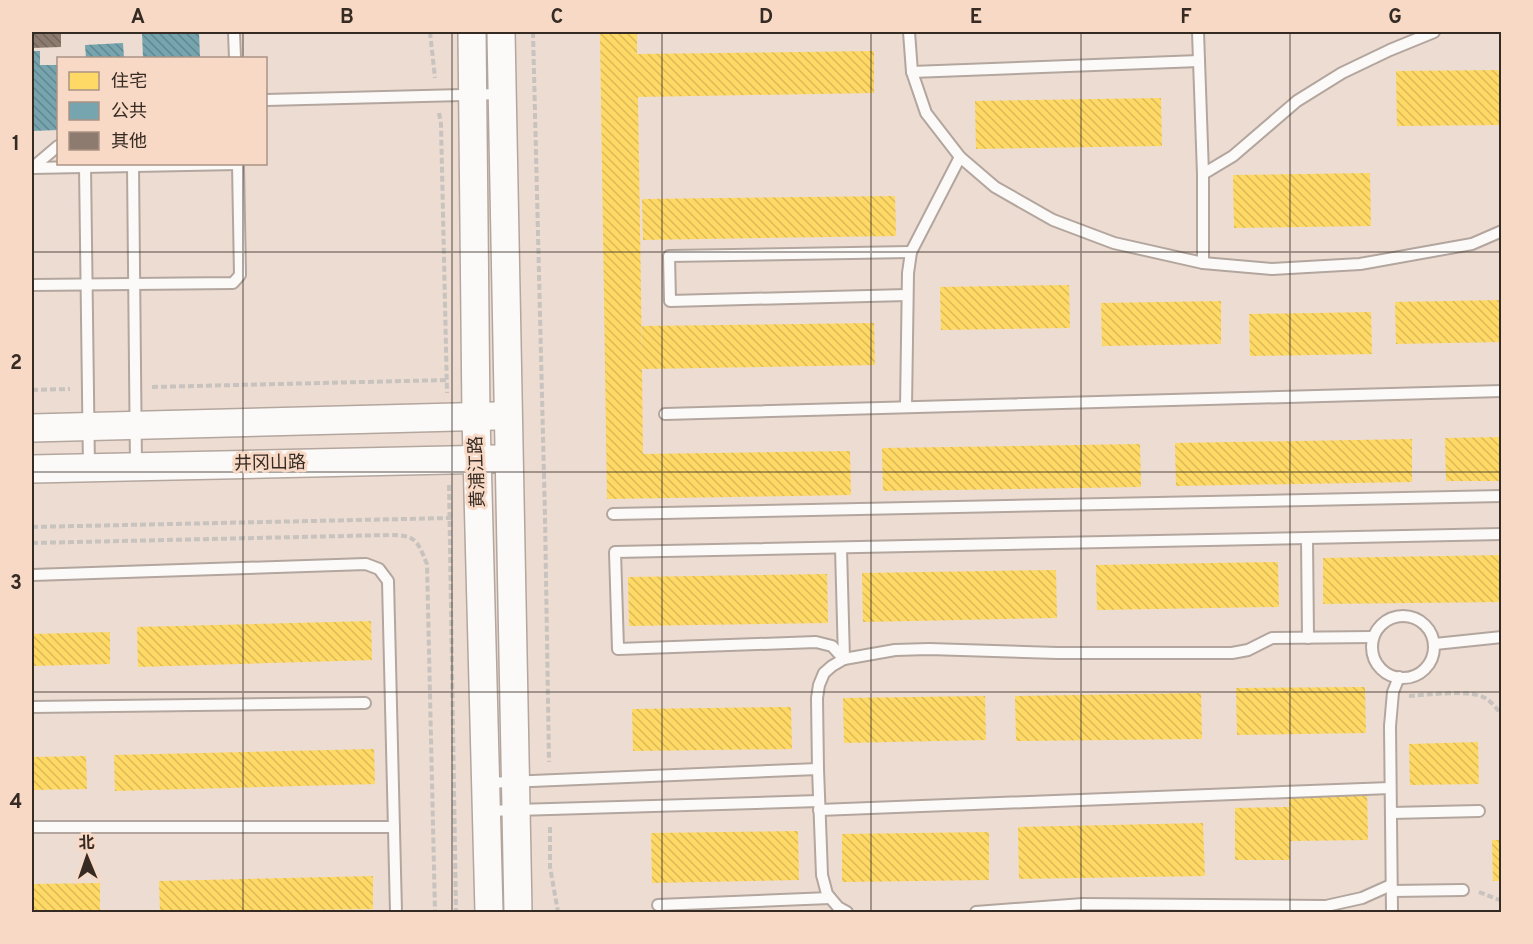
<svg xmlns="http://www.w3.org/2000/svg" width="1533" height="944" font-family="Overpass,'Noto Sans SC',sans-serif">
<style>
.homes{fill:url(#homes-back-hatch)}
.public{fill:url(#public-back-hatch)}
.building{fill:url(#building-back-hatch)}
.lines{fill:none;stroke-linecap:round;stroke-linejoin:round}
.service-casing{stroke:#b3a69e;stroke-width:14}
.tertiary-casing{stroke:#b3a69e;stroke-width:30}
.path{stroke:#c8c3bf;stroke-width:4;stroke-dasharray:6 3;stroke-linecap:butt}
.service{stroke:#fcfaf8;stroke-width:10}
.tertiary{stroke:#fcfaf8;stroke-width:27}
.grid{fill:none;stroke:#362b23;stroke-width:1.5;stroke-opacity:0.55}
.labels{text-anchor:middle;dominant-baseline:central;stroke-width:6;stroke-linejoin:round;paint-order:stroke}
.street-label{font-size:18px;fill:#362b23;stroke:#f8d9c6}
.neatline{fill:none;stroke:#362b23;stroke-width:2}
.grid-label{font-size:20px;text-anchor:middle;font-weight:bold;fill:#362b23}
</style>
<defs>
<pattern id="homes-back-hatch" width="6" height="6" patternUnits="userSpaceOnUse" patternTransform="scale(1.5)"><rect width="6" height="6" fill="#ffd966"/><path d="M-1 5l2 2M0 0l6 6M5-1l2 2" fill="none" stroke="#dbba58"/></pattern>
<pattern id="public-back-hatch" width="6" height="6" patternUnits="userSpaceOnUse" patternTransform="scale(1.5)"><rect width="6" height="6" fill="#76a5af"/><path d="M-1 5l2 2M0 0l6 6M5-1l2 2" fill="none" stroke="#62878e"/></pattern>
<pattern id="building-back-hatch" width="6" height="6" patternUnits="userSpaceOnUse" patternTransform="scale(1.5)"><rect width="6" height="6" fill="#8c7b6e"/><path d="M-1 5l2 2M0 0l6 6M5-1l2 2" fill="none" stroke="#73655a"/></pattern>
</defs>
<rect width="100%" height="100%" fill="#eddcd1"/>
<!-- homes -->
<g class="homes">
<path d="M600,32H637V54L874,51V93L638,97L642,360V326L874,323L875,365L642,369L643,454L850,451L851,495L607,499Z"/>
<path d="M1502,70V125L1397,126L1396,71Z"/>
<path d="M1161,98L1162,146L976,149L975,101Z"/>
<path d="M1370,173L1371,226L1234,228L1233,175Z"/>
<path d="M895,196L896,236L643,240L642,199Z"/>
<path d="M1069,285L1070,328L941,330L940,287Z"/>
<path d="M1502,300V342L1396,344L1395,302Z"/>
<path d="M1221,301V344L1102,346L1101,303Z"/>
<path d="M1371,312L1372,354L1250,356L1249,314Z"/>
<path d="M1502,437V481H1446L1445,438Z"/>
<path d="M1412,439V482L1176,486L1175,443Z"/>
<path d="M1140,444L1141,487L883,491L882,448Z"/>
<path d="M1502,555V602L1323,604V558Z"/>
<path d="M1278,562L1279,607L1097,610L1096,565Z"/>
<path d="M1056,570L1057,618L863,622L862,573Z"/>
<path d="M827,574L828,623L629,626L628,577Z"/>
<path d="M371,621L372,660L138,667L137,627Z"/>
<path d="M110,632V664L32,666V634Z"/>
<path d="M1365,687L1366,733L1237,735L1236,688Z"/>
<path d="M1201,693L1202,739L1016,741L1015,696Z"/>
<path d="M985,696L986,740L844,743L843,698Z"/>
<path d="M791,707L792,749L633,751L632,709Z"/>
<path d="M1478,742L1479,784L1410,785L1409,744Z"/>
<path d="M374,749L375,784L115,791L114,755Z"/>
<path d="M86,756L87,789L32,790V757Z"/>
<path d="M1367,787L1368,840L1290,841V860H1235V808L1289,807V789Z"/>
<path d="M1203,823L1205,876L1019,879L1018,827Z"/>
<path d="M798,831L799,880L652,883L651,833Z"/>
<path d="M989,832V880L842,882V834Z"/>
<path d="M1492,840H1502V881H1493Z"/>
<path d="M373,876V909L160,912L159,881Z"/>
<path d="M100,883V912H32V884Z"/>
</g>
<!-- public -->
<g class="public">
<path d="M142,32H199L200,58H143Z"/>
<path d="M123,43L124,58H86L85,45Z"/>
<path d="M32,51H40V65H58V130L32,131Z"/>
</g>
<!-- building -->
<path class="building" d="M32,32H61V47L32,48Z"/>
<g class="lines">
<defs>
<g id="service">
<path d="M234,32L235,58"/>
<path d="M909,32L912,72L926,113L960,157L995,187L1053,220L1114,243L1203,263L1272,269L1360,264L1472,244L1502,231"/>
<path d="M1198,32L1203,174V263"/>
<path d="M912,72L1199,61"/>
<path d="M266,100L502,94"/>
<path d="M133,165L136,467"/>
<path d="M85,166L89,468"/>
<path d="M32,168L238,164"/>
<path d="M32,168L58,146"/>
<path d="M1203,174L1233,156L1297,101L1342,73L1390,50L1434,32"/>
<path d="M32,285L233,283L240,275L238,164"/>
<path d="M907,295L670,301L669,256L911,252"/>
<path d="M906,407L908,273L911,252L960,157"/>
<path d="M665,414L1502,391"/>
<path d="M613,514L1502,496"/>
<path d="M1307,538L1308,638"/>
<path d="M841,548L844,659"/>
<path d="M32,575L366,564L379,569L388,581L396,912"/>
<circle cx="1403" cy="647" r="31"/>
<path d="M1435,644L1502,637"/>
<path d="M844,659L832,646L816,642L618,649L615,552L1502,534"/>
<path d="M32,707L365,703"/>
<path d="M486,783L818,769"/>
<path d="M819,810L1390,788"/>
<path d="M487,811L819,801"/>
<path d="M1391,813L1479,811"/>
<path d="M32,827H394"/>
<path d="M1392,891L1463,890"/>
<path d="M658,905L830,898"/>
<path d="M847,912L838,907L827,894L822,875L818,769L817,698L819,685L824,673L832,666L844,659L895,650L929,649L1057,653H1232L1248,650L1272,638L1373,637"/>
<path d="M976,912L1083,904L1326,906L1362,898L1391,885"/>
<path d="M1392,912L1390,726L1393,692L1399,677"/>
</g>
<g id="tertiary">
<path d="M472,32L476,416L489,912"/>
<path d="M501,32L518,912"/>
<path d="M32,428L495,416"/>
<path d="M32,469L495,459"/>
</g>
</defs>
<!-- service casing -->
<use href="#service" class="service-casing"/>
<!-- tertiary casing -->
<use href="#tertiary" class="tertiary-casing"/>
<!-- path -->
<g class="path">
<path d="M430,32L435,78"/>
<path d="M533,32L545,516L549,762"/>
<path d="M439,113L441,124L447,393"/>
<path d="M152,387L448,380"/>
<path d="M32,390L70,389"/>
<path d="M449,485L456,912"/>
<path d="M32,527L451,518"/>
<path d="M32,543L389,535C417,535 417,541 427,564L435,912"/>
<path d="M1409,696C1427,695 1471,689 1485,698C1492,702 1497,709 1502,715"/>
<path d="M550,827V867L558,912"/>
<path d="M1479,892L1502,901"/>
</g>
<!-- service -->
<use href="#service" class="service"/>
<!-- tertiary -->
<use href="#tertiary" class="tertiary"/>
</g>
<!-- grid -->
<path class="grid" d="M243,32V58M452,32V912M662,32V912M871,32V912M1081,32V912M1290,32V912M243,164V912M32,252H1502M32,472H1502M32,692H1502"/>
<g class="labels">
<!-- street labels -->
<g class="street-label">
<text transform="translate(270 464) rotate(-1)">井冈山路</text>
<text transform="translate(478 472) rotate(-92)">黄浦江路</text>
</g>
</g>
<!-- border -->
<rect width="1533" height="944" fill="none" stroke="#f8d9c6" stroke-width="66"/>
<!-- legend -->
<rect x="57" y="57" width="210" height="108" fill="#f8d9c6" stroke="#aa9385" stroke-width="1.5"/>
<rect x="69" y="72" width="30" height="18" fill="#ffd966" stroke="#aa9385" stroke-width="1.5"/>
<text x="111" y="87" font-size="18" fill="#362b23">住宅</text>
<rect x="69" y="102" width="30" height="18" fill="#76a5af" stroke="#aa9385" stroke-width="1.5"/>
<text x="111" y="117" font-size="18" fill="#362b23">公共</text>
<rect x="69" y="132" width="30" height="18" fill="#8c7b6e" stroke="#aa9385" stroke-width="1.5"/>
<text x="111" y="147" font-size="18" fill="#362b23">其他</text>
<!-- north arrow -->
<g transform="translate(87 857) rotate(358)" stroke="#f8d9c6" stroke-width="4.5" paint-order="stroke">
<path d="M0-4.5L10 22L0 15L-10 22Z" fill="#362b23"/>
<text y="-9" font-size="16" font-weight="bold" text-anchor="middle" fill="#362b23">北</text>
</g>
<rect x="33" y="33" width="1467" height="878" class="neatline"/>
<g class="grid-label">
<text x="138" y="23">A</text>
<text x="347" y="23">B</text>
<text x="557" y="23">C</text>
<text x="766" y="23">D</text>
<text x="976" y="23">E</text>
<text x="1186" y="23">F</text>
<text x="1395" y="23">G</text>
<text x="16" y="150">1</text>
<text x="16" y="369">2</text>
<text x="16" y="589">3</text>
<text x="16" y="808">4</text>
</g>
</svg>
